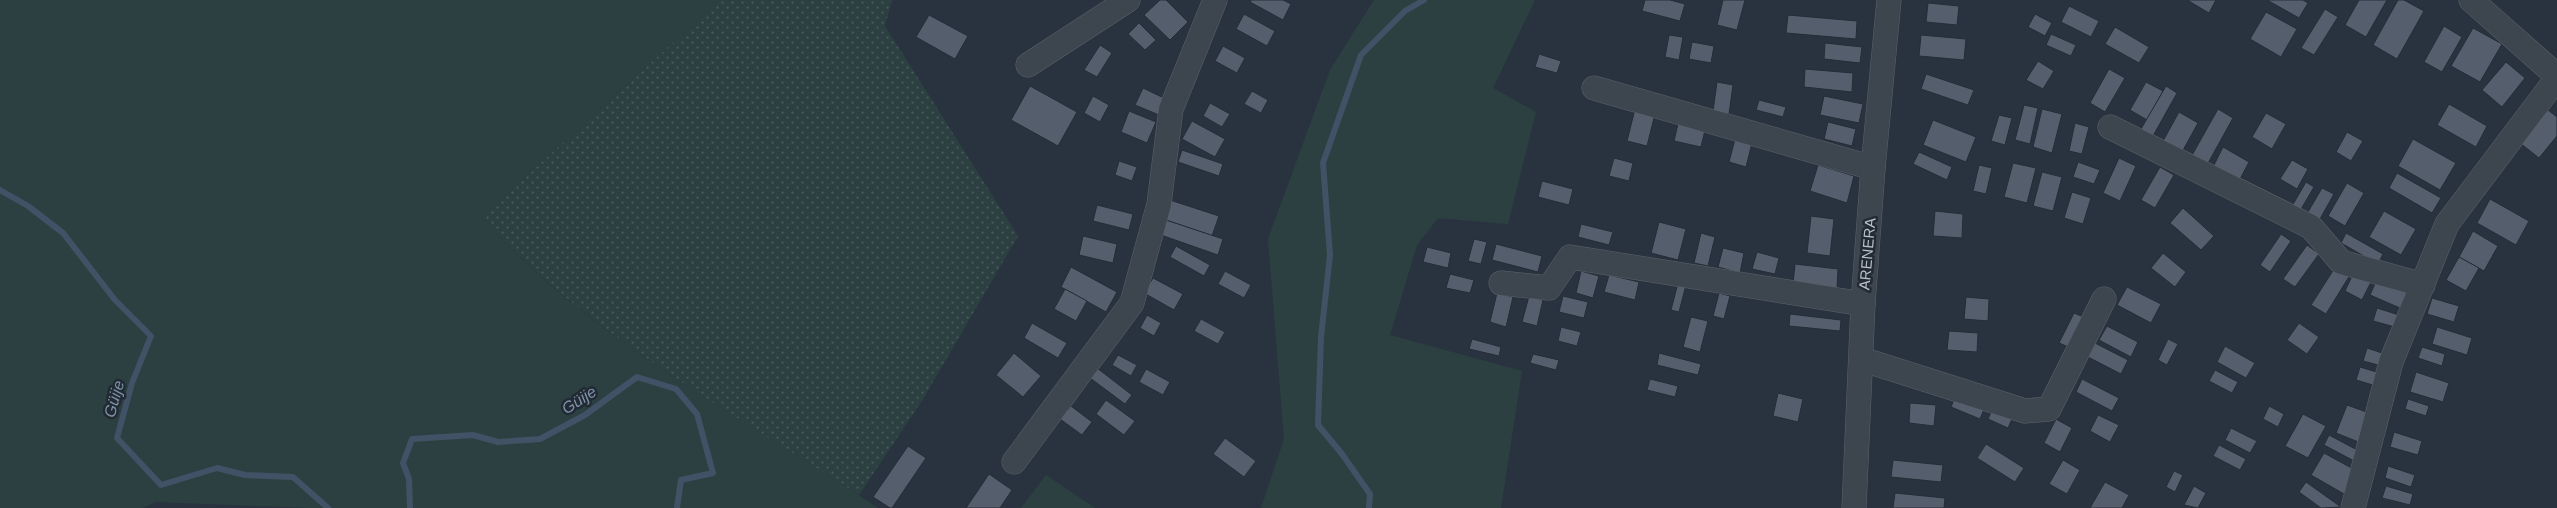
<svg xmlns="http://www.w3.org/2000/svg" width="2557" height="508" font-family="Helvetica,sans-serif">
<style>
.grass{fill:#2c4041}
.park{fill:url(#park-dots)}
.lines{fill:none;stroke-linecap:round;stroke-linejoin:round}
.stream{stroke:#415266;stroke-width:6}
.building{fill:#555e6c;stroke:#242c36}
.minor-casing{stroke:#5b636c;stroke-width:25}
.minor{stroke:#3d454f;stroke-width:24}
.labels{text-anchor:middle;dominant-baseline:central;stroke-width:5;stroke-linejoin:round;paint-order:stroke}
.street-label{font-size:15px;fill:#b9c0c9;stroke:#222a34}
.water-label{font-size:16px;font-style:italic;fill:#7e92a9;stroke:#222a34}
</style>
<defs>
<pattern id="park-dots" width="8" height="8" patternUnits="userSpaceOnUse" patternTransform="scale(1.25)"><rect width="8" height="8" fill="#2c4041"/><path d="M2 2h.1M6 6h.1" fill="none" stroke="#485a5b" stroke-width="1.8" stroke-linecap="round"/></pattern>
</defs>
<rect width="100%" height="100%" fill="#29333f"/>
<!-- grass -->
<g class="grass">
<path d="M0,0H720L481,217C588,338 745,418 878,508H310L155,502L143,508H0Z"/>
<path d="M1374,0H1535L1493,88L1536,112L1508,224L1438,218L1417,245L1390,335L1522,371L1501,508H1261L1284,439L1268,239L1330,70Z"/>
<path d="M1046,475L1095,508H1021Z"/>
</g>
<!-- park -->
<path class="park" d="M720,0H892L885,26L1018,236L923,399L859,495C732,413 582,330 481,217Z"/>
<g class="lines">
<!-- stream -->
<g class="stream">
<path d="M0,190L28,206L63,233L115,300L151,336L132,383L117,438L161,485L217,468L245,475L293,477L328,508"/>
<path d="M410,508L409,479L403,463L412,439L473,435L498,442L540,439L585,415L637,377L676,389L697,414L713,473L681,480L677,508"/>
<path d="M1369,508L1370,494L1342,454L1318,425L1321,337L1330,255L1323,163L1361,55L1405,11L1424,0"/>
</g>
</g>
<!-- building -->
<g class="building">
<path d="M1160,0H1166L1188,22L1170,40L1144,15Z"/>
<path d="M1251,0H1283L1291,4L1283,20L1250,2Z"/>
<path d="M1645,0H1670L1685,4L1680,21L1642,11Z"/>
<path d="M1723,0H1745L1737,30L1717,25Z"/>
<path d="M2187,0H2216L2209,13Z"/>
<path d="M2267,0H2303L2308,3L2299,18Z"/>
<path d="M2359,0H2387L2366,37L2345,25Z"/>
<path d="M2398,0H2404L2424,11L2397,59L2373,45Z"/>
<path d="M1928,3L1959,6L1957,25L1926,22Z"/>
<path d="M2069,6L2099,21L2091,37L2061,22Z"/>
<path d="M2325,9L2338,17L2314,55L2301,48Z"/>
<path d="M2266,12L2297,29L2281,57L2250,39Z"/>
<path d="M1244,14L1275,31L1267,46L1236,29Z"/>
<path d="M2035,14L2052,23L2045,36L2028,27Z"/>
<path d="M929,15L968,36L955,59L916,37Z"/>
<path d="M1788,15L1857,21L1856,39L1786,33Z"/>
<path d="M1139,23L1156,40L1145,50L1128,34Z"/>
<path d="M2444,26L2462,37L2442,72L2424,62Z"/>
<path d="M2115,27L2149,47L2139,63L2105,44Z"/>
<path d="M2473,28L2502,44L2480,82L2451,66Z"/>
<path d="M2051,34L2076,45L2071,56L2046,45Z"/>
<path d="M1669,35L1683,37L1679,60L1665,57Z"/>
<path d="M1921,35L1966,39L1964,60L1919,56Z"/>
<path d="M1692,42L1714,46L1711,63L1689,59Z"/>
<path d="M1825,43L1862,47L1860,63L1824,59Z"/>
<path d="M1100,45L1112,53L1097,77L1084,70Z"/>
<path d="M1223,46L1245,58L1237,73L1215,61Z"/>
<path d="M1539,54L1561,61L1557,73L1535,67Z"/>
<path d="M2038,61L2054,71L2043,89L2026,80Z"/>
<path d="M2506,62L2525,78L2502,107L2482,90Z"/>
<path d="M1805,69L1853,73L1852,92L1804,87Z"/>
<path d="M2109,69L2125,78L2105,112L2090,103Z"/>
<path d="M1926,74L1974,90L1968,105L1921,89Z"/>
<path d="M1717,82L1733,85L1729,114L1713,111Z"/>
<path d="M2146,82L2163,91L2147,120L2130,110Z"/>
<path d="M1030,86L1077,112L1058,146L1011,120Z"/>
<path d="M2166,86L2177,93L2153,136L2141,129Z"/>
<path d="M1143,88L1166,99L1159,115L1135,105Z"/>
<path d="M1252,91L1268,100L1261,113L1244,104Z"/>
<path d="M1093,96L1109,105L1100,122L1084,113Z"/>
<path d="M1824,96L1863,104L1859,123L1820,115Z"/>
<path d="M1759,100L1786,107L1783,117L1756,110Z"/>
<path d="M1210,103L1230,114L1222,127L1203,116Z"/>
<path d="M2449,104L2487,126L2476,147L2437,125Z"/>
<path d="M2024,105L2038,108L2030,144L2015,140Z"/>
<path d="M1635,109L1655,114L1647,146L1627,141Z"/>
<path d="M2042,109L2062,114L2052,153L2033,147Z"/>
<path d="M2218,109L2233,118L2207,165L2191,157Z"/>
<path d="M2548,110L2557,117V136L2539,158L2520,143Z"/>
<path d="M1129,111L1156,122L1147,143L1121,132Z"/>
<path d="M2179,112L2198,123L2182,152L2163,141Z"/>
<path d="M2266,113L2286,124L2272,149L2252,137Z"/>
<path d="M1999,115L2012,118L2005,145L1991,141Z"/>
<path d="M1679,119L1706,126L1701,147L1674,141Z"/>
<path d="M1933,120L1976,137L1966,162L1923,145Z"/>
<path d="M1192,121L1225,139L1215,157L1182,139Z"/>
<path d="M1828,122L1856,129L1852,146L1824,139Z"/>
<path d="M2075,123L2089,127L2082,154L2069,151Z"/>
<path d="M2347,132L2363,141L2351,161L2336,152Z"/>
<path d="M1735,139L1752,143L1746,167L1729,162Z"/>
<path d="M2413,139L2456,163L2440,190L2398,166Z"/>
<path d="M2223,147L2249,162L2238,183L2212,169Z"/>
<path d="M1182,150L1223,164L1219,176L1178,162Z"/>
<path d="M1919,152L1952,167L1947,180L1913,164Z"/>
<path d="M1614,158L1633,163L1629,181L1609,176Z"/>
<path d="M2119,158L2136,166L2120,201L2103,193Z"/>
<path d="M2292,160L2308,169L2297,189L2280,179Z"/>
<path d="M1119,161L1137,167L1132,181L1115,175Z"/>
<path d="M2078,162L2100,170L2094,184L2073,177Z"/>
<path d="M2013,163L2036,168L2027,203L2004,197Z"/>
<path d="M1818,165L1854,176L1847,203L1810,191Z"/>
<path d="M1979,165L1992,168L1986,194L1973,191Z"/>
<path d="M2160,167L2174,175L2155,208L2141,200Z"/>
<path d="M2042,172L2062,177L2053,211L2033,206Z"/>
<path d="M2397,173L2441,198L2432,213L2389,188Z"/>
<path d="M1542,181L1573,189L1569,205L1538,197Z"/>
<path d="M2306,182L2314,187L2300,211L2292,206Z"/>
<path d="M2347,183L2364,193L2345,226L2328,216Z"/>
<path d="M2322,188L2334,194L2320,219L2308,212Z"/>
<path d="M2072,192L2091,198L2083,224L2064,218Z"/>
<path d="M2490,199L2529,221L2516,245L2477,223Z"/>
<path d="M1170,200L1219,216L1212,236L1163,219Z"/>
<path d="M1097,205L1133,214L1129,230L1093,221Z"/>
<path d="M2183,208L2214,236L2201,250L2170,223Z"/>
<path d="M1935,211L1963,214L1962,238L1933,236Z"/>
<path d="M2384,211L2416,229L2401,255L2369,237Z"/>
<path d="M1811,216L1834,219L1830,256L1807,253Z"/>
<path d="M1163,219L1223,239L1218,255L1158,234Z"/>
<path d="M1659,222L1686,229L1678,260L1651,253Z"/>
<path d="M1581,224L1613,232L1609,245L1578,237Z"/>
<path d="M2473,231L2498,246L2484,271L2459,257Z"/>
<path d="M1701,233L1715,237L1708,266L1694,263Z"/>
<path d="M2346,233L2383,254L2378,264L2341,243Z"/>
<path d="M2281,234L2291,241L2270,272L2260,265Z"/>
<path d="M1083,236L1117,244L1113,263L1079,255Z"/>
<path d="M1474,239L1487,242L1481,264L1468,261Z"/>
<path d="M1496,244L1542,256L1538,272L1492,260Z"/>
<path d="M2307,245L2319,254L2295,287L2283,279Z"/>
<path d="M1176,246L1210,265L1204,276L1170,257Z"/>
<path d="M1427,247L1451,253L1448,268L1423,262Z"/>
<path d="M1723,248L1744,253L1740,273L1718,267Z"/>
<path d="M1757,252L1779,258L1775,274L1752,269Z"/>
<path d="M2163,253L2186,272L2175,287L2151,268Z"/>
<path d="M2459,257L2479,268L2466,291L2446,280Z"/>
<path d="M1795,264L1838,269L1837,288L1793,284Z"/>
<path d="M2336,266L2350,275L2326,314L2311,305Z"/>
<path d="M1071,267L1117,292L1106,312L1061,287Z"/>
<path d="M1225,271L1251,285L1244,298L1218,284Z"/>
<path d="M1581,271L1599,276L1593,298L1576,293Z"/>
<path d="M2354,272L2372,280L2362,300L2345,291Z"/>
<path d="M1450,274L1474,280L1470,293L1446,288Z"/>
<path d="M1609,275L1639,282L1635,300L1604,292Z"/>
<path d="M1153,278L1183,294L1174,310L1144,293Z"/>
<path d="M2377,279L2407,293L2400,308L2370,295Z"/>
<path d="M1678,283L1686,285L1679,312L1671,310Z"/>
<path d="M2127,287L2161,304L2151,323L2117,305Z"/>
<path d="M1065,289L1087,301L1076,321L1054,309Z"/>
<path d="M1497,293L1513,297L1506,327L1490,322Z"/>
<path d="M1719,293L1730,296L1724,319L1713,316Z"/>
<path d="M1529,296L1543,300L1537,326L1522,322Z"/>
<path d="M1563,296L1588,302L1584,318L1559,312Z"/>
<path d="M1966,297L1989,299L1988,321L1964,319Z"/>
<path d="M2432,298L2459,306L2454,322L2427,314Z"/>
<path d="M2377,308L2399,315L2395,327L2373,321Z"/>
<path d="M2074,313L2086,318L2071,348L2059,343Z"/>
<path d="M1790,314L1841,320L1840,331L1789,326Z"/>
<path d="M1147,315L1161,323L1154,336L1140,328Z"/>
<path d="M1691,317L1708,321L1700,352L1683,347Z"/>
<path d="M1201,319L1225,332L1218,344L1194,331Z"/>
<path d="M1032,323L1067,343L1058,358L1024,338Z"/>
<path d="M2299,323L2319,337L2307,354L2287,340Z"/>
<path d="M2107,326L2138,342L2131,357L2099,340Z"/>
<path d="M1561,327L1581,332L1577,346L1558,341Z"/>
<path d="M2437,327L2472,338L2467,355L2432,344Z"/>
<path d="M1949,331L1978,333L1977,352L1947,350Z"/>
<path d="M1472,339L1501,347L1499,356L1469,349Z"/>
<path d="M2168,339L2178,344L2167,365L2158,360Z"/>
<path d="M2095,343L2128,360L2121,374L2088,357Z"/>
<path d="M2225,346L2255,363L2246,378L2217,362Z"/>
<path d="M2422,347L2445,354L2442,366L2418,358Z"/>
<path d="M2367,348L2385,354L2382,366L2363,361Z"/>
<path d="M1014,353L1041,376L1023,397L996,375Z"/>
<path d="M1659,353L1701,364L1698,375L1657,365Z"/>
<path d="M1533,354L1559,360L1556,370L1530,363Z"/>
<path d="M1118,355L1137,365L1131,376L1112,365Z"/>
<path d="M2360,367L2380,373L2376,386L2356,380Z"/>
<path d="M1097,368L1132,395L1125,404L1090,378Z"/>
<path d="M1146,369L1170,382L1163,395L1139,382Z"/>
<path d="M2215,370L2238,382L2232,393L2209,381Z"/>
<path d="M2416,372L2449,383L2443,402L2410,392Z"/>
<path d="M1650,379L1678,386L1675,397L1647,390Z"/>
<path d="M2082,379L2119,398L2112,411L2076,392Z"/>
<path d="M1778,393L1803,399L1798,422L1773,416Z"/>
<path d="M1955,397L1984,409L1980,419L1951,407Z"/>
<path d="M2408,399L2429,406L2426,416L2405,409Z"/>
<path d="M1106,400L1135,421L1124,435L1096,414Z"/>
<path d="M1910,403L1936,405L1934,426L1909,423Z"/>
<path d="M2347,405L2372,414L2361,443L2336,433Z"/>
<path d="M1071,406L1092,422L1082,435L1060,419Z"/>
<path d="M2269,406L2284,414L2278,427L2263,419Z"/>
<path d="M1992,410L2012,419L2008,428L1988,419Z"/>
<path d="M2303,414L2326,426L2308,458L2285,446Z"/>
<path d="M2098,415L2119,425L2110,442L2090,431Z"/>
<path d="M2056,419L2072,428L2060,452L2044,443Z"/>
<path d="M2231,428L2257,441L2250,453L2225,440Z"/>
<path d="M2394,432L2422,441L2418,455L2390,447Z"/>
<path d="M2329,435L2361,452L2356,462L2324,445Z"/>
<path d="M1225,438L1256,461L1244,477L1213,454Z"/>
<path d="M1986,444L2024,468L2015,482L1977,458Z"/>
<path d="M2219,445L2246,459L2240,470L2213,456Z"/>
<path d="M908,446L926,458L892,508H890L873,497Z"/>
<path d="M2324,453L2357,471L2344,494L2311,475Z"/>
<path d="M1893,460L1943,465L1941,482L1891,477Z"/>
<path d="M2063,460L2080,470L2067,494L2049,484Z"/>
<path d="M2388,466L2415,475L2411,487L2385,478Z"/>
<path d="M2174,471L2183,475L2175,492L2166,487Z"/>
<path d="M989,474L1012,490L1000,508H966Z"/>
<path d="M2105,482L2129,495L2122,508H2090Z"/>
<path d="M2306,482L2341,507L2321,508L2299,492Z"/>
<path d="M2194,486L2206,493L2198,508L2184,505Z"/>
<path d="M2386,486L2413,494L2410,505L2382,498Z"/>
<path d="M1895,493L1945,498L1944,508H1893Z"/>
</g>
<g class="lines">
<defs>
<g id="minor">
<path d="M2471,0L2557,76"/>
<path d="M1028,65L1128,0"/>
<path d="M1594,88L1873,168"/>
<path d="M2110,127L2311,227L2341,262L2423,285"/>
<path d="M1501,283L1549,288L1570,257L1863,304"/>
<path d="M1861,359L2025,411L2049,409L2104,299"/>
<path d="M1014,462L1132,303L1159,204L1171,109L1215,0"/>
<path d="M1854,508L1863,304L1873,168L1889,0"/>
<path d="M2353,508L2391,362L2447,224L2557,78"/>
</g>
</defs>
<!-- minor casing -->
<use href="#minor" class="minor-casing"/>
<!-- minor -->
<use href="#minor" class="minor"/>
</g>
<g class="labels">
<!-- street labels -->
<g class="street-label">
<text transform="translate(1867 254) rotate(-85)">ARENERA</text>
</g>
<!-- water labels -->
<g class="water-label">
<text transform="translate(114 399) rotate(-74)">Güije</text>
<text transform="translate(579 400) rotate(-33)">Güije</text>
</g>
</g>
</svg>
